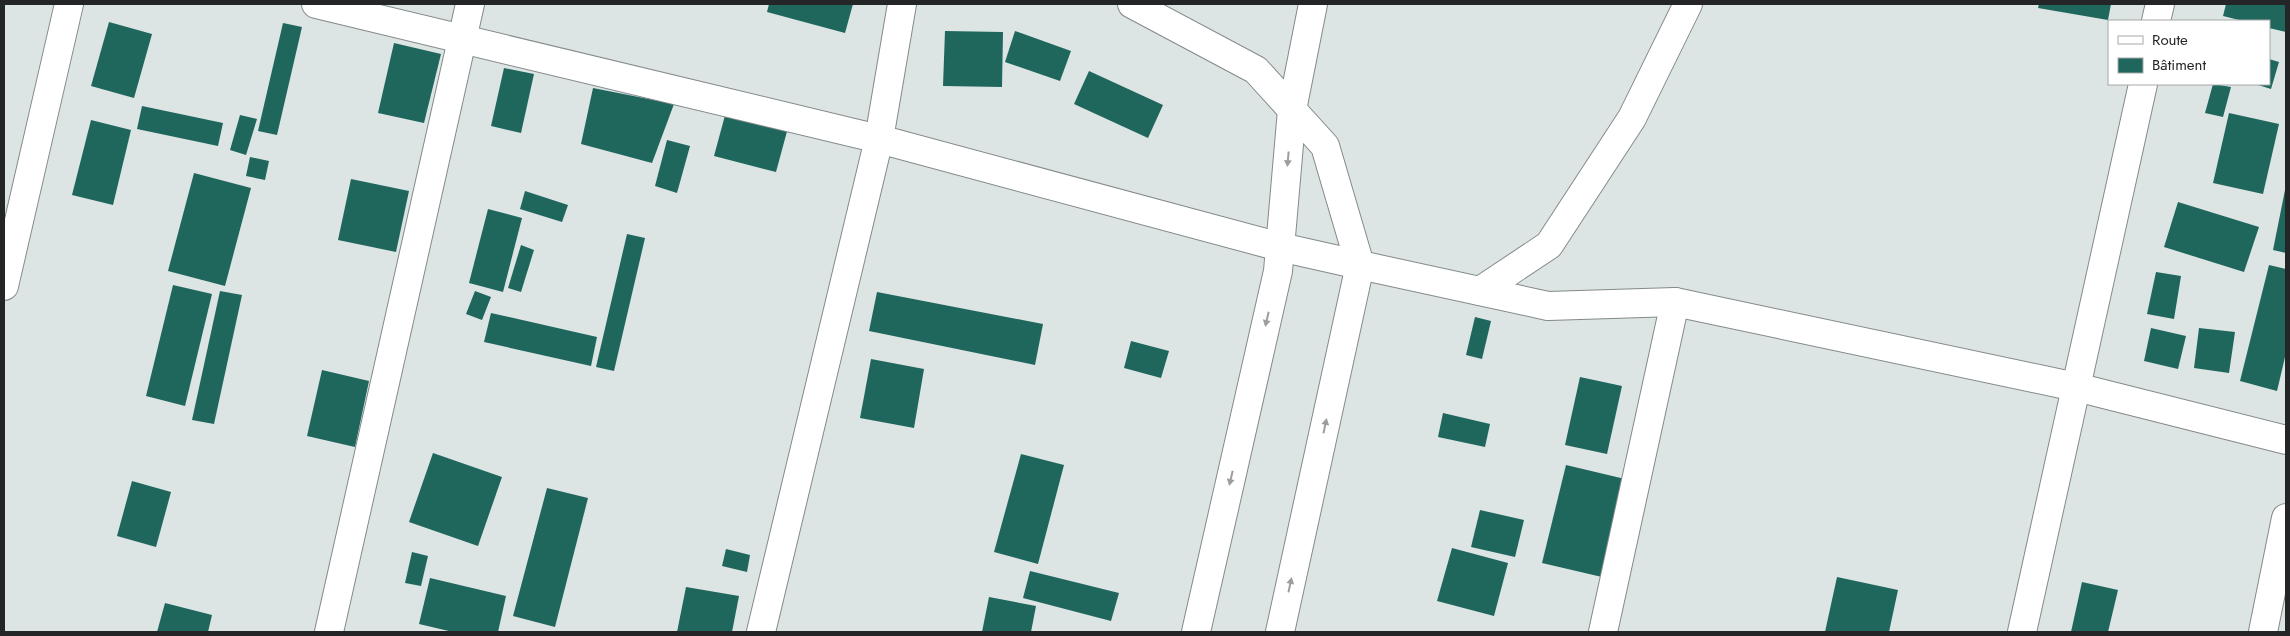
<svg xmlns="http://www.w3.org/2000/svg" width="2290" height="636" font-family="Jost,sans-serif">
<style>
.building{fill:#1f675d}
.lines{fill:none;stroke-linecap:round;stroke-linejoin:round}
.minor-casing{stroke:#848a8b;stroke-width:30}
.tertiary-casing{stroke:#848a8b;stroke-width:30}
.minor{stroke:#fff;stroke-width:28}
.tertiary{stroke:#fff;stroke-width:28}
.oneway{fill:#9c9d9d}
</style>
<rect width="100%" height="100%" fill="#dde4e4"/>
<!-- building -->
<g class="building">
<path d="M769,4H853L845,33L767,12Z"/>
<path d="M2039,4H2111L2108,20L2038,8Z"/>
<path d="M2226,4H2286V32L2269,28V21H2243L2223,16Z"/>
<path d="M109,22L152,34L134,98L91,86Z"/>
<path d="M283,23L302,27L277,135L258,131Z"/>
<path d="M945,31L1003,32L1002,87L943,86Z"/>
<path d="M1015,31L1071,51L1060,81L1005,62Z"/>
<path d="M394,43L441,54L424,123L378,113Z"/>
<path d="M2269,59L2279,62L2271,89L2255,84H2269Z"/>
<path d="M504,68L534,74L521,133L491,126Z"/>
<path d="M1089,71L1163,105L1148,138L1074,104Z"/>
<path d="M2213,84L2231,87L2223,117L2205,113Z"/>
<path d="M593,88L674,104L652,163L581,144Z"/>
<path d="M142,106L223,123L218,146L137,129Z"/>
<path d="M727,108L789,124L776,172L714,156Z"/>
<path d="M2229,113L2279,124L2263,194L2213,183Z"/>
<path d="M240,115L257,119L246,155L230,150Z"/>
<path d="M91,120L131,130L113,205L72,195Z"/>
<path d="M667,140L690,146L677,193L655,186Z"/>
<path d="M250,157L269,161L265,180L246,176Z"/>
<path d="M194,173L251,188L225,286L168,271Z"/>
<path d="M351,179L409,191L396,252L338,240Z"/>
<path d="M2285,190H2286V253L2273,250Z"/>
<path d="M525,191L568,205L562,222L520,209Z"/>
<path d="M2178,202L2259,227L2244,272L2164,247Z"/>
<path d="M488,209L522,218L503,292L469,283Z"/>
<path d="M627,234L645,238L614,371L596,367Z"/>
<path d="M521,245L534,250L521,292L508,288Z"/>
<path d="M2269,265L2286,269V353L2277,391L2240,381Z"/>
<path d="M2156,272L2181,276L2174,319L2147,314Z"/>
<path d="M173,285L212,294L185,406L146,396Z"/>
<path d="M220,291L242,295L214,424L192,420Z"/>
<path d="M475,291L491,297L482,320L466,314Z"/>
<path d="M877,292L1043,324L1035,365L869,331Z"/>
<path d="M491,313L597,337L591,366L484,342Z"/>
<path d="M1475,317L1491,321L1482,359L1466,355Z"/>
<path d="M2151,328L2186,336L2178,369L2144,361Z"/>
<path d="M2199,328L2235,332L2229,373L2194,368Z"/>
<path d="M1131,341L1169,351L1161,378L1124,368Z"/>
<path d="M871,359L924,369L914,428L860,418Z"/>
<path d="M322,370L369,381L355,447L307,436Z"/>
<path d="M1580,377L1622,386L1607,454L1565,445Z"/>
<path d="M1443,413L1490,424L1485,447L1438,437Z"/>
<path d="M433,453L502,477L478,546L409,522Z"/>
<path d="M1021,454L1064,465L1038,564L994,552Z"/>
<path d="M1566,465L1625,479L1602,577L1542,563Z"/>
<path d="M132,481L171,492L156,547L117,536Z"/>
<path d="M547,488L588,498L555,627L513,616Z"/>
<path d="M1480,510L1524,520L1515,557L1471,547Z"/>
<path d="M1452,548L1508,563L1494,616L1437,601Z"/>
<path d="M726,549L750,555L747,572L722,566Z"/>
<path d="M412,552L428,556L421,586L405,583Z"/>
<path d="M1030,571L1119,593L1111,621L1023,598Z"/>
<path d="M1837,577L1898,590L1889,632H1825Z"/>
<path d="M430,578L506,596L498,632H453L419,624Z"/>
<path d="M2082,582L2118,590L2108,632H2071Z"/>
<path d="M686,587L739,596L732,632H677Z"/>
<path d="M989,597L1036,606L1031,632H982Z"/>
<path d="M165,603L212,615L208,632H157Z"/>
</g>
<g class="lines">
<defs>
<g id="minor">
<path d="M316,4L879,139L1280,247L1360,265L1548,306L1675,302L2076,387L2286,440"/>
<path d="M2156,21L2160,4"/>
<path d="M1292,110L1313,4"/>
<path d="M4,286L69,4"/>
<path d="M1480,291L1549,245L1632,118L1688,4"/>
<path d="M329,632L470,4"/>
<path d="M761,632L879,139L902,4"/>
<path d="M1603,632L1675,302"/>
<path d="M2022,632L2143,84"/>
<path d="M2263,632L2286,518"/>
</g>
<g id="tertiary">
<path d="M1132,4L1256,70L1325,146L1360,265L1280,632"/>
<path d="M1196,632L1278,271L1292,110"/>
</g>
</defs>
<!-- minor casing -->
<use href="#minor" class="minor-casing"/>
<!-- tertiary casing -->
<use href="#tertiary" class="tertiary-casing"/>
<!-- minor -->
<use href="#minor" class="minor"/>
<!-- tertiary -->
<use href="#tertiary" class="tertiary"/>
</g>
<!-- one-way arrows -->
<defs><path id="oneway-solid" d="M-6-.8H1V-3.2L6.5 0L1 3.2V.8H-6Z" transform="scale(1.25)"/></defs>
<g class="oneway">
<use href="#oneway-solid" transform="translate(1288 159) rotate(95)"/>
<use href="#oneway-solid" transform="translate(1267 319) rotate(103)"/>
<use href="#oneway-solid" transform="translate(1325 426) rotate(-78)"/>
<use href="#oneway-solid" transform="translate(1231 478) rotate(103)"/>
<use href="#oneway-solid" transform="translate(1290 585) rotate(-78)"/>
</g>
<!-- border -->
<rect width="2290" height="636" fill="none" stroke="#232526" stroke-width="10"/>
<!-- legend -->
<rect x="2108" y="20" width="162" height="65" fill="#ffffff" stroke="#a7a8a8"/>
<rect x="2118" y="36" width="25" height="8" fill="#ffffff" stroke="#a7a8a8"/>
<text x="2152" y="45" font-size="15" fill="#232526">Route</text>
<rect x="2118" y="58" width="25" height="15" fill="#1f675d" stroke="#a7a8a8"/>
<text x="2152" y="70" font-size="15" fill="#232526">Bâtiment</text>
</svg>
